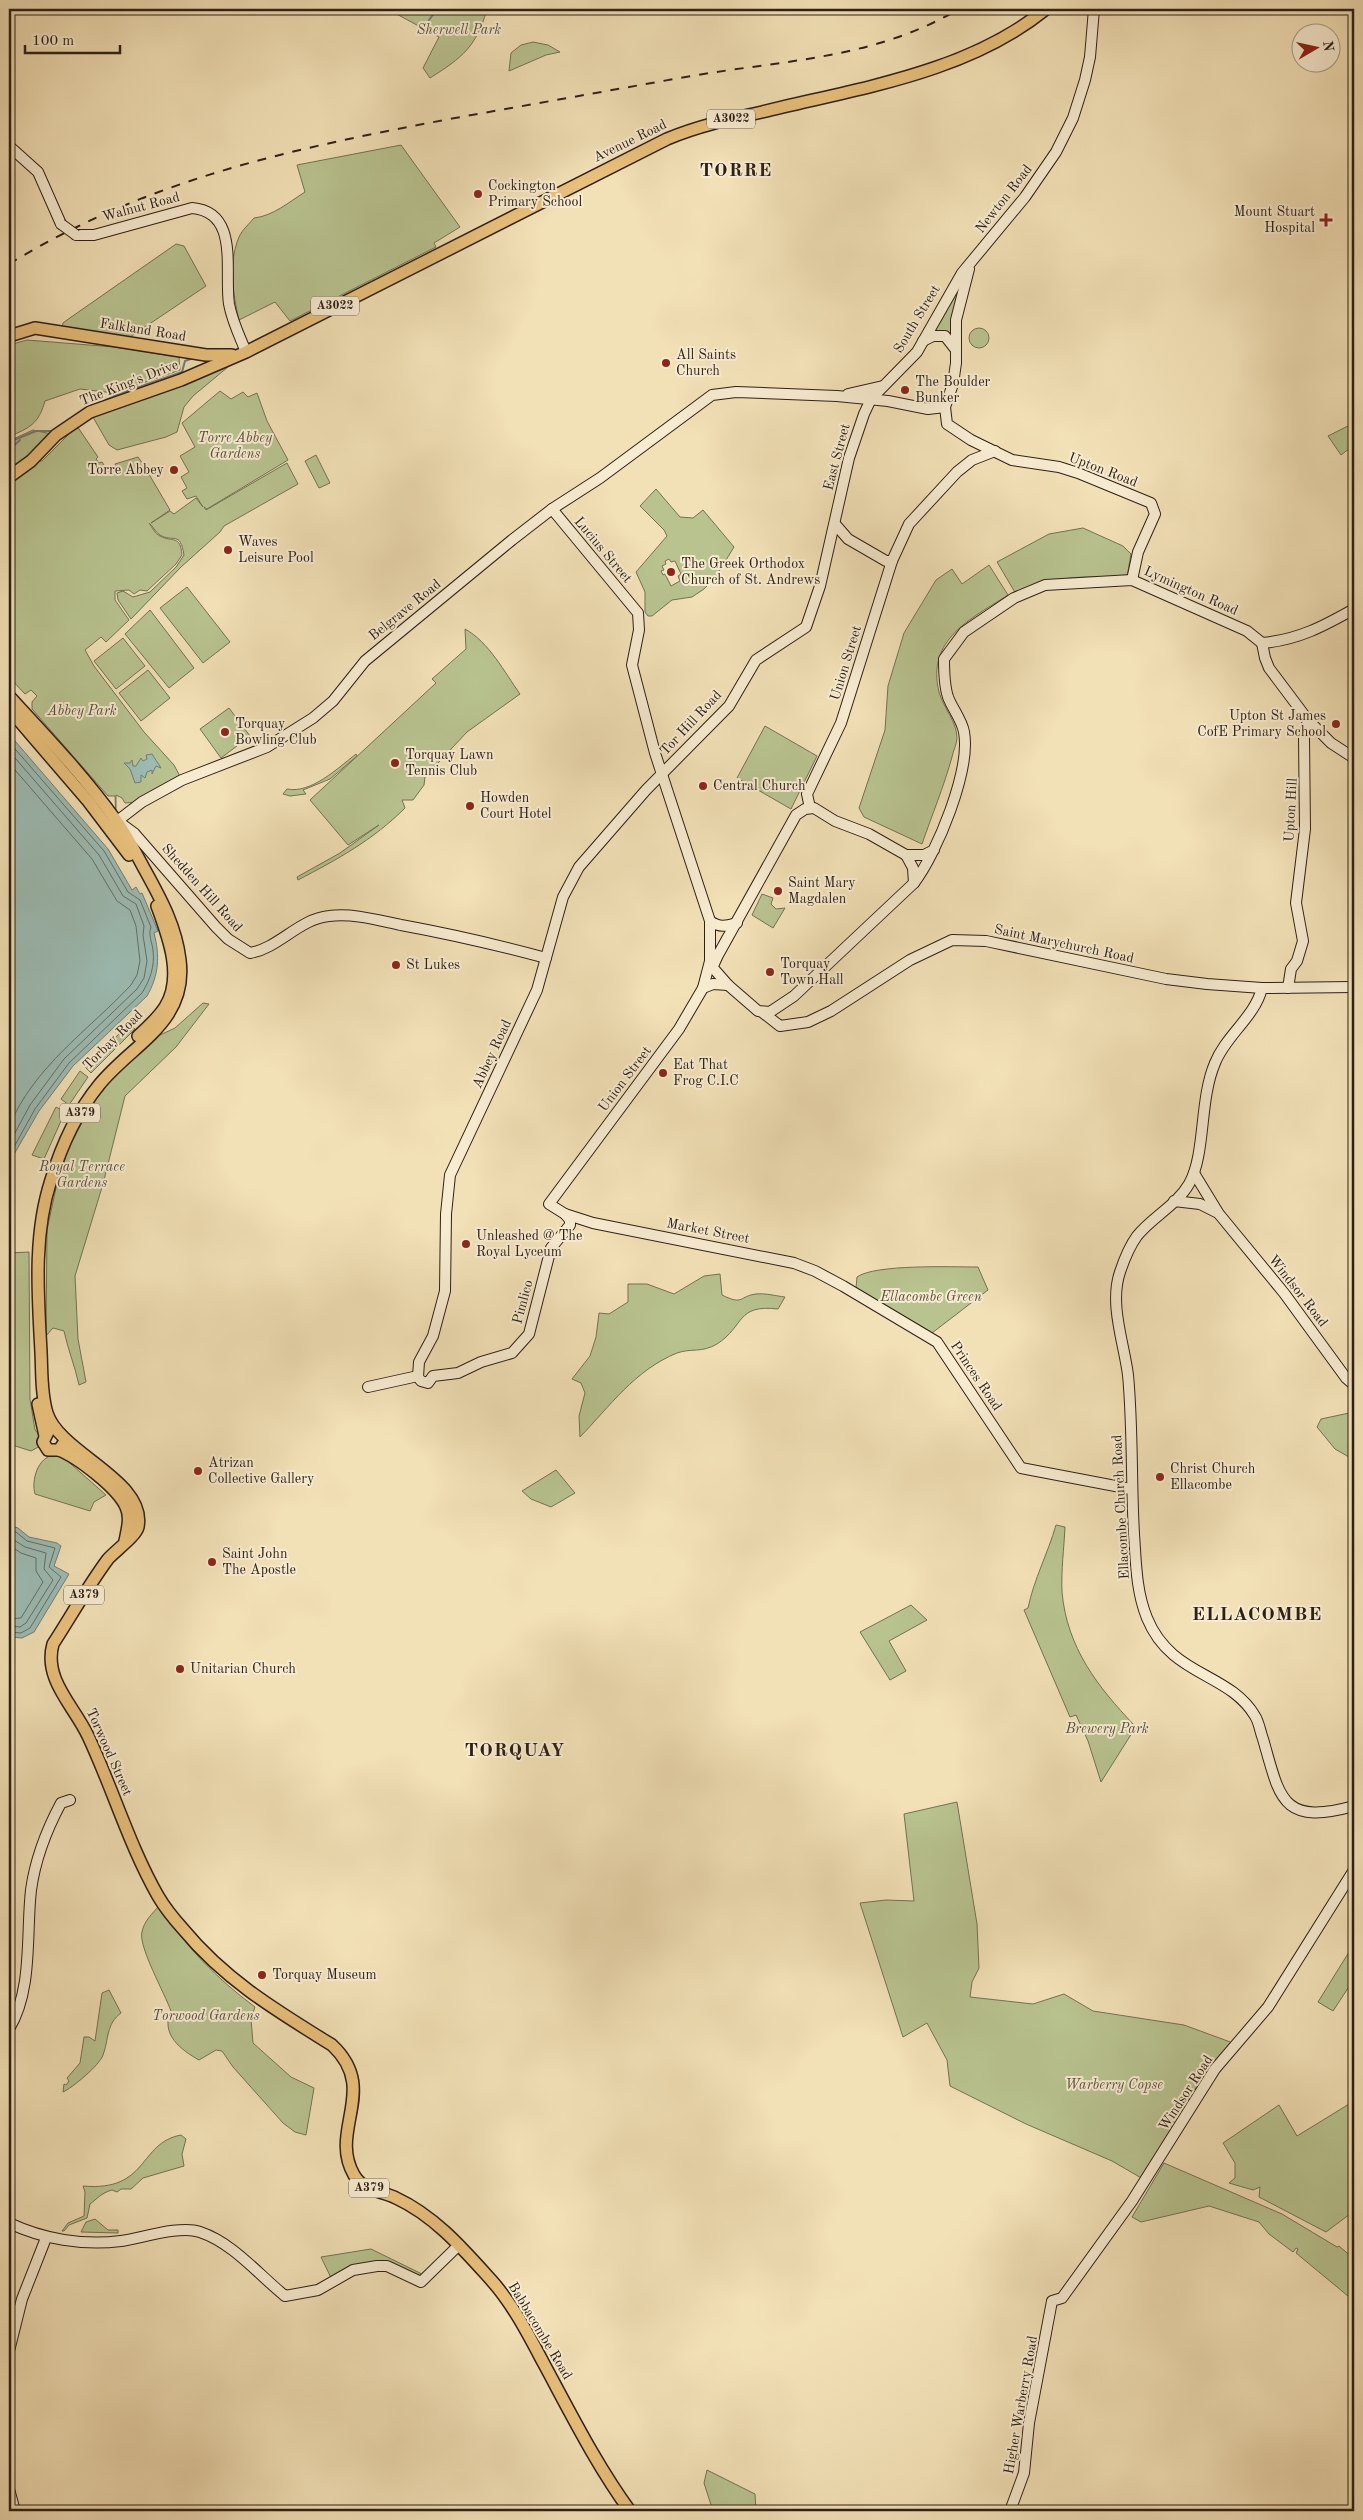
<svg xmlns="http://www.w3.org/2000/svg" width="1363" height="2520" font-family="'Old Standard TT',serif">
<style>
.green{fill:#b8c390;stroke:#727254;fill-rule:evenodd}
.water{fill:#9cbcb4;stroke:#707e76}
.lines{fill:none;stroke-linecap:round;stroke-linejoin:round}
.shore{stroke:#646e66;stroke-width:1}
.stream{stroke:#707e76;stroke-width:2}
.secondary-casing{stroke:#2d2018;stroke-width:12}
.primary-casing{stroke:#2d2018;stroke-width:14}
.secondary{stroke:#f7ebd0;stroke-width:10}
.primary{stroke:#e9c07b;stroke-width:11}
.rail{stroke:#2d2018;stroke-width:2;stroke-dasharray:9 9;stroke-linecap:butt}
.secondary-bridge-casing{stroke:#2d2018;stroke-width:12;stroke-linecap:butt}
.secondary-bridge{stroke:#f7ebd0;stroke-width:10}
.poi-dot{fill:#8f2418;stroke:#f7ebd0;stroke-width:2}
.labels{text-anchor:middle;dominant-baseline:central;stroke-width:4;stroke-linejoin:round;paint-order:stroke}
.shield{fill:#f7ebd0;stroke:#6a5d4f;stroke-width:1}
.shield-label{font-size:12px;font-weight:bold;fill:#2d2018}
.park-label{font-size:14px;font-style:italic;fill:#57513c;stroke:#f7ebd0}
.street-label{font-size:14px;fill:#2d2018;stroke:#f7ebd0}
.poi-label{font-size:14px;fill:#2d2018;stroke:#f7ebd0;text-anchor:start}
.district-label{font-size:19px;font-weight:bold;letter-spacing:1px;fill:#2d2018;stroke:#f7ebd0}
</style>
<rect width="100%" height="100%" fill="#f2e0b6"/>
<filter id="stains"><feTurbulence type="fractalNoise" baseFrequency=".004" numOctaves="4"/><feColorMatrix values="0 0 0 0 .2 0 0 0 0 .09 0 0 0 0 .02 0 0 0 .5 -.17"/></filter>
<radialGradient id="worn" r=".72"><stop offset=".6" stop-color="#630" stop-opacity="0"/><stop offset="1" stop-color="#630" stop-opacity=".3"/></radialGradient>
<!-- green -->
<g class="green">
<path d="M392,9H487C477,46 462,58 430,78L423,68L439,37L391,11Z"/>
<path d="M533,42L548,45L560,52L546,55L509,71L511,53L521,45Z"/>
<path d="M401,145L460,227L434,243L436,247L290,321L275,302L239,320C233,294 228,263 239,237C242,230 249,224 254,218C273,216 289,202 305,192L297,165Z"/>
<path d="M176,244L184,246L206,286L130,337L62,328L63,323L67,320Z"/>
<path d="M962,273L952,342L933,336L937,313Z"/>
<circle cx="979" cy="338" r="10"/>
<path d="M27,340L114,347L179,357L180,370L114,393L80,389L45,401C38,425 30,427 9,437V345Z"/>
<path d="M246,352L193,396L184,407L177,432L166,437L117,450L109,445L90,412Z"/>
<path d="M220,391L231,399L243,392L248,397L257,393L267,421L288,460L207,509L204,507L206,510L287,463L298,484L224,526L220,532L181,567L131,619L118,600L117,593L123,591L133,597L150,592L176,567L184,555C180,530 173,543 160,535C155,532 153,526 149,523C152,527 155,534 160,536C173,543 180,534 182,555L176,564L147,591L140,590L134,594L129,590L115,591V600L129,620L106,642L101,637L85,650L94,666L144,732L174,765L182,780L142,802L125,803L122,798L116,795V820L115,796H108L32,709V702L37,696L31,690L25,694L9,677V482L36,462L42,461L77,426L98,457L96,459L99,463L102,462L110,474L118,469L115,464L138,457L143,464L170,510L151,523L170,511L174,514L196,498L203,507L196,496L187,499L182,491L187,488L181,477L189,472L180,456L195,447L182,423Z"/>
<path d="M1354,423V445L1341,455L1328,436Z"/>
<path d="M33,430L56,435L9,477V441Z"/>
<path d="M316,455L330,483L319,488L305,461Z"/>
<path d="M656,489L680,517L693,518L703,510L734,547L715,578L704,589L692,597L672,600L652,616H648L645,612V592L636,572L667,536L664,530L640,506ZM669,559L671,562L675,561L681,574L678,576L680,581L671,586L665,574L663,575L661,571L664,570L662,566L666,564L665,561Z"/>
<path d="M1083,528L1123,546L1131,554L1127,577C1084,577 1055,574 1016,594L997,562L1049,534Z"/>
<path d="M989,565L1008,595C971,619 926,639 939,692C943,707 957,722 957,738C957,744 953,751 952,757C944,786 932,815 922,844L864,817L859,808L885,730L888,686L904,633L936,580L952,569L962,584Z"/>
<path d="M187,587L230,642L203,663L160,608Z"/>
<path d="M150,610L194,668L169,688L125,634Z"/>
<path d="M465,629C489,642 505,673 520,694L467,732L425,777L424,785L413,800H402L405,808C373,840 338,859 298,880L297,877L340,853L379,825L348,845L310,800L436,683L432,679L466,649Z"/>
<path d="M123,638L145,666L116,689L94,661Z"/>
<path d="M148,670L170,698L141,721L119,693Z"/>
<path d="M229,708L250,736L221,758L200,729Z"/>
<path d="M765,726L817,756L791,809L737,778Z"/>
<path d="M356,754L357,756L330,779L303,790L306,794L290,796L283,794L287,789C311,794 338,768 356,754Z"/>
<path d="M762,894L773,898L771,904L776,909L785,908L773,928L752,915Z"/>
<path d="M203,1003L209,1004L176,1047L125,1096L103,1184L75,1276L78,1339L86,1382L79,1385C75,1366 68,1350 64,1331L53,1328L46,1336L47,1230L60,1169L67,1151L92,1103L108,1081L136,1054L160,1035L175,1028Z"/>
<path d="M130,1024L135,1029L91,1073L84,1066Z"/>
<path d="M80,1071L88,1077L69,1105L61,1099Z"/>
<path d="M56,1107L65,1112L44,1159L32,1155Z"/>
<path d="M29,1252L30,1399L35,1430L43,1439L44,1444L31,1451L9,1444V1253Z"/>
<path d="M978,1267L988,1290L932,1333L856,1288L857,1277C875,1264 952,1267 978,1267Z"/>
<path d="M720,1274L722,1295C744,1306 739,1296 756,1294C766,1293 776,1296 785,1297L778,1309C736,1304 745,1326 717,1344C702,1353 691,1348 677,1353C635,1370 610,1406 580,1437L579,1416L585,1393L581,1383L572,1379L590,1356L596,1337L599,1313L609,1314L628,1302V1284H647L674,1294L704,1276Z"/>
<path d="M1354,1412V1460L1335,1449L1317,1427L1321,1419Z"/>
<path d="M54,1455L63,1457L106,1495L94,1502L90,1511L35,1494C31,1480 38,1457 54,1455Z"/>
<path d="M556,1470L575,1493L551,1507L531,1499L522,1491Z"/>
<path d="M1056,1525L1065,1527C1064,1548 1061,1571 1062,1592C1067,1648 1098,1687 1134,1725L1132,1733L1101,1782L1088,1741L1076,1715L1070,1717L1024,1610L1028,1608C1034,1579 1048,1553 1056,1525Z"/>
<path d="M911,1605L927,1620L889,1641L906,1671L890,1680L860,1632Z"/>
<path d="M957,1802L977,1924L979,1968L972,1982L970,1997L1033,2004L1064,1994L1093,2011L1184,2025L1233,2043L1195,2089L1143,2179L1112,2161L1026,2124L950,2086L947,2060L927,2023L903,2037L860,1903L886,1900L914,1901L904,1814Z"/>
<path d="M159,1906C186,1947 216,1978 255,2007L251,2019L253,2043L291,2077L314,2088L306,2135L295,2132L283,2123L233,2067L222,2051L216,2050L199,2060C181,2050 160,2034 171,2011C165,1994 138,1946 142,1932C144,1921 152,1914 159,1906Z"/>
<path d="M1354,1944V1979L1333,2011L1318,2002Z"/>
<path d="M109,1990L121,2013C106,2024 109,2039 103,2055C100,2065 72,2088 63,2092L64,2084L66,2085L69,2081L67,2078L80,2063L84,2037H89L95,2041L102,1993Z"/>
<path d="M1354,2101V2211L1326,2232L1259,2197L1260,2187L1253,2190L1229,2183L1235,2178V2163L1223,2143L1279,2105L1297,2136Z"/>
<path d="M181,2135L186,2139L182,2154L184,2166L143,2178L131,2189H121L117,2192L112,2190C101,2193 97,2199 90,2204L87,2218L69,2225L64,2231H62L68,2223L84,2216L85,2192L83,2186C149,2192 138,2143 181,2135Z"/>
<path d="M1164,2163L1282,2214L1337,2247L1339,2246L1354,2259V2301L1296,2253L1298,2249L1296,2248L1293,2252L1269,2234L1259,2222L1209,2206L1141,2222L1132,2217Z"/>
<path d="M95,2219L108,2230H118V2233L81,2232L86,2222Z"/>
<path d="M371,2249L426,2276L421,2282L377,2266L333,2282L321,2257Z"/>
<path d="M707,2470L755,2494L756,2511H713L704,2483Z"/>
</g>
<!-- water -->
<g class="water">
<path d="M9,734L108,849L132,890L136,887L140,894L142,893L158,931L154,933C160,956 159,975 147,996L73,1066L39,1111L9,1163Z"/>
<path d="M152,754L161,768L156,766L152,774V770L147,772L145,778L141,775V782L135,783L130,769L124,763H130L132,760L133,766H136L141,758L143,761L147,759L146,755Z"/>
<path d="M9,1525L18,1528L29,1537L57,1543L61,1546L54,1566L69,1574L34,1632L22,1638L9,1637Z"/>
</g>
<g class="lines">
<!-- shore -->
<g class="shore">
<path d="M9,742L104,851L128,892L140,900L151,927C148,935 152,942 153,950C155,966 150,980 142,993L69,1063L35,1109L9,1156"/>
<path d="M9,751L99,855L123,896L136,904L144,926L143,935L147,961L144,978L137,989L64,1059L30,1105L9,1144"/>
<path d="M9,763L92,859L117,901L130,910L136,926L140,961L137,975L131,985C89,1030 33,1067 9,1127"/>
<path d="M9,1530L16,1532L27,1541L55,1548L49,1567L61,1577L30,1628L21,1633L9,1632"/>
<path d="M9,1537L25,1547L46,1553L44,1569L53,1580L26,1623L20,1627L9,1626"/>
<path d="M9,1545L21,1553L36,1558V1571L43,1582L21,1618L9,1619"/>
</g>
<!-- stream -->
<g class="stream">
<path d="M429,20L437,9"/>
<path d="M98,404L116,395L182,372L185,361L193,358"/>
<path d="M66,422L76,415"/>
<path d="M9,442L36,431H54"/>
<path d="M9,450L20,440"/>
</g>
<defs>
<g id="secondary">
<path d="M9,146L38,172L61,224"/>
<path d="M76,235H94L192,208C240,212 224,271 229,304C232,321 240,337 246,352"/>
<path d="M969,269L956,320V363L953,384L945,407L947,424L971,440L1012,460L1059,467L1078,473L1151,503L1155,514L1138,552L1132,580"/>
<path d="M923,341L933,336H945L956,350"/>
<path d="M848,394L883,386"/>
<path d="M552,509L638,613L639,630L632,665L655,753L710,921V960L713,966"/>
<path d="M835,524L848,539L886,561H892"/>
<path d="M1262,643L1265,658L1269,668L1308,720L1304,737L1305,829L1296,903L1303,941L1297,961L1291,969L1288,988"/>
<path d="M1262,643C1298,640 1324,626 1354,609"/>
<path d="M1308,720L1331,743L1354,758"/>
<path d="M810,808L807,794L841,723L892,561L909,524L957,472L972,460L995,451"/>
<path d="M119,822L134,833L216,927L228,939L250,953C279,948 299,919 329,916C353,913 377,920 401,925C450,934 498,945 546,958"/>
<path d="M112,825L142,802L182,780L267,747L313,718L333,701L365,661L512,540L552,509L600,478L712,395L736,392L837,396L888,401L928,409L945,407"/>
<path d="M934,850L924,855H906L869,834L835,821L814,808L805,809L796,815L718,955L713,966L714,969L728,985L758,1011L770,1012L794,996L914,883C937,853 971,770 964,732C962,720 952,708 948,697C944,685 944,671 944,659L964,632L1014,598L1045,585L1132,580L1247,631L1262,643"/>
<path d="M906,855L913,868L914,883"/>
<path d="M710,921C720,928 726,926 737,923"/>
<path d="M728,985L713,984L703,988L679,1029L549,1204L565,1214L593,1223L794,1263L815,1271L843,1286L937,1342L1021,1468L1131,1489"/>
<path d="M703,988L710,961"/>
<path d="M1262,988C1255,1017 1226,1035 1215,1063C1199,1100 1206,1154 1189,1184C1177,1205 1152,1217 1137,1236C1129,1247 1124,1260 1120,1272C1109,1304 1124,1343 1128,1375C1133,1428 1131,1482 1134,1534C1136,1562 1136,1591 1147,1618C1171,1677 1229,1672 1255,1716C1259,1722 1260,1731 1263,1739C1280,1798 1281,1826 1354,1806"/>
<path d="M762,1012L780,1026L808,1022L831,1011L910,960L952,940L986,941L1166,979L1207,984L1262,988L1354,987"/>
<path d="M1194,1173L1219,1214L1284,1293L1346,1378L1354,1385"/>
<path d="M1174,1201L1200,1204L1218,1213"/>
<path d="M565,1214L570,1220V1225L551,1248L529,1334L512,1353L481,1362L458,1373L433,1376L428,1383L421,1381L418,1377L419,1362L433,1336L445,1291L446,1214L450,1175L537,990L563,897L579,867L646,790L729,706L756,660L806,627L820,586L849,458L864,414L871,399L917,352L962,273L1025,197L1056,152L1073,118L1085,80L1090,57L1094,9"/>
<path d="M368,1387L418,1376"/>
<path d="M9,2029C33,1990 26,1934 31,1890C35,1861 47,1829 61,1803L70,1800"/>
<path d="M9,2223C43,2239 83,2246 121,2241C142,2238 180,2225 200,2232C233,2243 258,2274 285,2296L318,2290L353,2270L377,2266H387L421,2282L459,2245"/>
<path d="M9,2351L22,2299L46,2238"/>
<path d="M9,2489L15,2511"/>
<path d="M1010,2511L1024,2473L1029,2423L1052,2301L1062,2298L1132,2201L1215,2069L1268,2007L1354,1870"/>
</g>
<g id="primary">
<path d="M9,336L35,328L206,355H232"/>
<path d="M9,477L31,461L56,435L90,412L181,380L246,352L667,139C698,126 730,119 762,112C859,88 967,73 1046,9"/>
<path d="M9,696C45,735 83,775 115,819C127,835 136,854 146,872C162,901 176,927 180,960C188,1023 132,1044 99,1085C77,1112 61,1147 51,1180C33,1235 38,1295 41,1352C42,1372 41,1394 47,1413C60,1454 147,1480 138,1527C136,1536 115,1551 108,1559C88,1586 71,1616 53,1644C43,1679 74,1706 88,1736C113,1789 129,1845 158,1896C165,1908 174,1919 183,1929C225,1980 277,2011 332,2045C380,2090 328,2130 354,2175C363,2191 382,2191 396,2198C435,2216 464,2250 492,2281C514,2306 529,2336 544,2364C571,2414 597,2466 630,2511"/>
<path d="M9,709L88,801L129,855"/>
<path d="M138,1036C148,1027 158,1018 165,1007C184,977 168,936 157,906"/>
<path d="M38,1404L45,1436"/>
<path d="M48,1432L43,1442L48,1450H59L63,1444"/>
<path d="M59,1450C77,1457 118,1488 126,1507C131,1518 127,1530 125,1541"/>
</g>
</defs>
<!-- secondary casing -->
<use href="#secondary" class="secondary-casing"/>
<!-- primary casing -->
<use href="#primary" class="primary-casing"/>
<!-- secondary -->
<use href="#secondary" class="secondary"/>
<!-- primary -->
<use href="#primary" class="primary"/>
<!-- rail -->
<path class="rail" d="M9,264C150,178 295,148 455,118C534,104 612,90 691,76C785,60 874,59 959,9"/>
<defs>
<path id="secondary-bridge" d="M61,224L76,235"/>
</defs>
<!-- secondary-bridge casing -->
<use href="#secondary-bridge" class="secondary-bridge-casing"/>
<!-- secondary-bridge -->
<use href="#secondary-bridge" class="secondary-bridge"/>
</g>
<!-- markers -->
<g class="poi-dot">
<circle cx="478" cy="194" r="5"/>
<path d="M1323.5 212.5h5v5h5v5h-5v5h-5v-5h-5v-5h5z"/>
<circle cx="666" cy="363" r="5"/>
<circle cx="905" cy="390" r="5"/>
<circle cx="174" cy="470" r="5"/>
<circle cx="228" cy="550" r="5"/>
<circle cx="671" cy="572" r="5"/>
<circle cx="1336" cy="724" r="5"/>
<circle cx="225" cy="732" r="5"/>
<circle cx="395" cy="763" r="5"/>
<circle cx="703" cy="786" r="5"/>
<circle cx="470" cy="806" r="5"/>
<circle cx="778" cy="891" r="5"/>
<circle cx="396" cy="965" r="5"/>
<circle cx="770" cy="972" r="5"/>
<circle cx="663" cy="1073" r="5"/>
<circle cx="466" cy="1244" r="5"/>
<circle cx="198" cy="1471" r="5"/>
<circle cx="1160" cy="1477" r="5"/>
<circle cx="212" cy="1562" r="5"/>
<circle cx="180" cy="1669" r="5"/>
<circle cx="262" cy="1975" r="5"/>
</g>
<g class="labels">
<!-- shield labels -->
<g class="shield">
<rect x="707" y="109.5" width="48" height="19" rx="4"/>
<rect x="311" y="296.5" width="48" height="19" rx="4"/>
<rect x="60" y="1103.5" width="40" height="19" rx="4"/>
<rect x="64" y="1585.5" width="40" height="19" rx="4"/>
<rect x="349" y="2178.5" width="40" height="19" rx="4"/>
</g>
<g class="shield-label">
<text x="731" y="119">A3022</text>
<text x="335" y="306">A3022</text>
<text x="80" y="1113">A379</text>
<text x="84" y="1595">A379</text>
<text x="369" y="2188">A379</text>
</g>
<!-- park labels -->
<g class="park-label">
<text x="459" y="30">Sherwell Park</text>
<text x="235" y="438">Torre Abbey<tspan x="235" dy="16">Gardens</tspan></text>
<text x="82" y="711">Abbey Park</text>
<text x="82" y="1167">Royal Terrace<tspan x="82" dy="16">Gardens</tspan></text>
<text x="931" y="1297">Ellacombe Green</text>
<text x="1107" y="1729">Brewery Park</text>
<text x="206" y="2016">Torwood Gardens</text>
<text x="1114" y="2085">Warberry Copse</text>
</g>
<!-- street labels -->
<g class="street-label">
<text transform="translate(630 141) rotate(-26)">Avenue Road</text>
<text transform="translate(1004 199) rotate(-52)">Newton Road</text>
<text transform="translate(141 207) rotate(-15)">Walnut Road</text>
<text transform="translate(917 319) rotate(-59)">South Street</text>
<text transform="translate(143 330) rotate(9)">Falkland Road</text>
<text transform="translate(129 383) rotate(-21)">The King's Drive</text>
<text transform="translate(837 457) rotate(-75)">East Street</text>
<text transform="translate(1103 470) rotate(21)">Upton Road</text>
<text transform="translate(603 550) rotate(50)">Lucius Street</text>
<text transform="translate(1191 591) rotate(24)">Lymington Road</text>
<text transform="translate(405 610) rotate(-39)">Belgrave Road</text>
<text transform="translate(846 663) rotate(-73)">Union Street</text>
<text transform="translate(691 723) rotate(-47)">Tor Hill Road</text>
<text transform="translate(1291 810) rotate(-87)">Upton Hill</text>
<text transform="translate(202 888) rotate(48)">Shedden Hill Road</text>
<text transform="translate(1064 944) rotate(12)">Saint Marychurch Road</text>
<text transform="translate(113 1040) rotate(-45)">Torbay Road</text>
<text transform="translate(492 1054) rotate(-65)">Abbey Road</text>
<text transform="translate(625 1079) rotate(-53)">Union Street</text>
<text transform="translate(708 1231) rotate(11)">Market Street</text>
<text transform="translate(1298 1291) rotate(52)">Windsor Road</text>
<text transform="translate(523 1302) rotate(-75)">Pimlico</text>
<text transform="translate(976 1376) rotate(56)">Princes Road</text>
<text transform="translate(1121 1507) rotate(-93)">Ellacombe Church Road</text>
<text transform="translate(109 1752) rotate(66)">Torwood Street</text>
<text transform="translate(1186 2093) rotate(-57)">Windsor Road</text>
<text transform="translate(540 2331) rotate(59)">Babbacombe Road</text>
<text transform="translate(1021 2405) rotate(-80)">Higher Warberry Road</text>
</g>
<!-- poi labels -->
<g class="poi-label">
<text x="488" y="186">Cockington<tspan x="488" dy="16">Primary School</tspan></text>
<text x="1315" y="212" text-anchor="end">Mount Stuart<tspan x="1315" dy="16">Hospital</tspan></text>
<text x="676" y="355">All Saints<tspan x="676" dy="16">Church</tspan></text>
<text x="915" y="382">The Boulder<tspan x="915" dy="16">Bunker</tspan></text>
<text x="164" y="470" text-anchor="end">Torre Abbey</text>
<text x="238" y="542">Waves<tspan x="238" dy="16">Leisure Pool</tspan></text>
<text x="681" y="564">The Greek Orthodox<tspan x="681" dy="16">Church of St. Andrews</tspan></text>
<text x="1326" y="716" text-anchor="end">Upton St James<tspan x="1326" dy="16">CofE Primary School</tspan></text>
<text x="235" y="724">Torquay<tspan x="235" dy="16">Bowling Club</tspan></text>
<text x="405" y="755">Torquay Lawn<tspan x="405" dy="16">Tennis Club</tspan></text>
<text x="713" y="786">Central Church</text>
<text x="480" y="798">Howden<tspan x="480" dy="16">Court Hotel</tspan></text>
<text x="788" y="883">Saint Mary<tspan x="788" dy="16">Magdalen</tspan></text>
<text x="780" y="964">Torquay<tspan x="780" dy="16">Town Hall</tspan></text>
<text x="406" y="965">St Lukes</text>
<text x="673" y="1065">Eat That<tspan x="673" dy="16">Frog C.I.C</tspan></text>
<text x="476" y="1236">Unleashed @ The<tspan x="476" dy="16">Royal Lyceum</tspan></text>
<text x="208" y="1463">Atrizan<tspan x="208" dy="16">Collective Gallery</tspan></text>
<text x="1170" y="1469">Christ Church<tspan x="1170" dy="16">Ellacombe</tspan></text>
<text x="222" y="1554">Saint John<tspan x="222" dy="16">The Apostle</tspan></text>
<text x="190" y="1669">Unitarian Church</text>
<text x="272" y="1975">Torquay Museum</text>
</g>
<!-- district labels -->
<g class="district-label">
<text x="736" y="171">TORRE</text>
<text x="1257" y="1615">ELLACOMBE</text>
<text x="515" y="1751">TORQUAY</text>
</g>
</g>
<!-- margin -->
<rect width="1363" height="2520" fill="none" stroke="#f2e0b6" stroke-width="30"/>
<rect x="10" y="10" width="1343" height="2500" fill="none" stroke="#2d2018" stroke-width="2.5"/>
<rect x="15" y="15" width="1333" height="2490" fill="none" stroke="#2d2018"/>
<!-- north arrow -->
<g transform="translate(1316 48) rotate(81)"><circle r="24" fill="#f7ebd0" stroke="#a69a86"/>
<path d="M0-4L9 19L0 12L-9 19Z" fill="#8f2418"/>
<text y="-8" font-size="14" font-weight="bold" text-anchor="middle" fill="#2d2018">N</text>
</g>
<!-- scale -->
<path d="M25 45v8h95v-8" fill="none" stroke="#2d2018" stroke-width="2.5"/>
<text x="32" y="45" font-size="15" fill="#2d2018" stroke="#f7ebd0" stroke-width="4" paint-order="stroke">100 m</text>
<rect width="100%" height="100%" filter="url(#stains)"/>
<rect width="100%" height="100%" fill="url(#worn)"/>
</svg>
